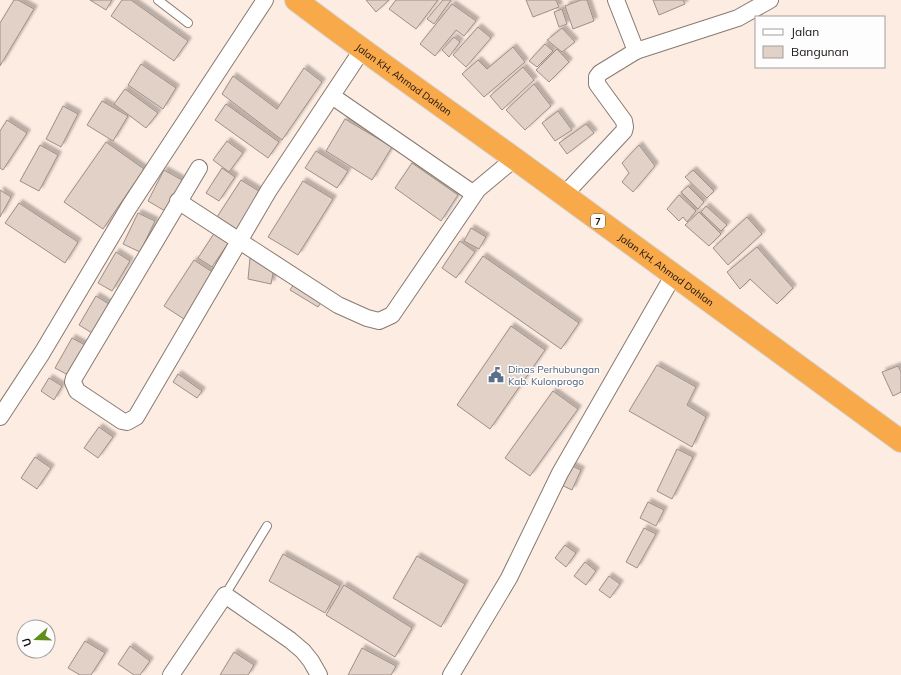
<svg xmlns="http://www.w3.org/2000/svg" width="901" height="675" font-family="Mulish,sans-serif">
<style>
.building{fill:#e1d1c7;stroke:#9e8f86;filter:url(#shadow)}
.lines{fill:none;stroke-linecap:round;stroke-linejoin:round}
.lane-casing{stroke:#887a71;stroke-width:10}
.street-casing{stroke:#887a71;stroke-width:18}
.highway-casing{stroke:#d5d4d4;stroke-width:24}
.lane{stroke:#fff;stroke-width:8}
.street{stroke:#fff;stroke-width:16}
.highway{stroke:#f8a94a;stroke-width:22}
.labels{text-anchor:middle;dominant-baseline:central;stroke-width:3;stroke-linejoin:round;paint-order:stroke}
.shield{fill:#fdfdfd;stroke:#5c5856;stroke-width:1}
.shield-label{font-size:9px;font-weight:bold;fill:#17110e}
.street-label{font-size:10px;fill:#17110e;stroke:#fdfdfd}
.service-label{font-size:10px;fill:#4e5e75;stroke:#fdfdfd;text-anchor:start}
</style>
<defs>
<filter id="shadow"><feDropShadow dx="3.5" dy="-3.5" stdDeviation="1" flood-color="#0004"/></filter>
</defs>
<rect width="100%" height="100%" fill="#fdece2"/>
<!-- building -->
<g class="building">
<path d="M14,0H18L34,9L0,66V23Z"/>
<path d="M90,0H112L106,10Z"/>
<path d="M122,0H131L188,41L174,61L111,16Z"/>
<path d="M366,0H389L376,12Z"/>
<path d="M396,0H438L416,29L389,9Z"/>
<path d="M443,0H451L434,24L427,19Z"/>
<path d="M526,0H556L559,7L533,17Z"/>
<path d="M581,0H587L594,21L573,29L565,6Z"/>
<path d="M653,0H683L685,4L659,15Z"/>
<path d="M452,4L476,21L464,36L456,30L435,56L420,44Z"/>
<path d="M562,9L567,24L559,27L554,12Z"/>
<path d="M478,27L491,38L466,67L453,55Z"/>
<path d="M562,28L575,42L562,52L547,40Z"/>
<path d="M454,37L460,42L449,57L442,50Z"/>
<path d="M545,44L553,51L537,67L529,61Z"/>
<path d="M513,47L525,62L484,97L462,74L478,60L487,69Z"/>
<path d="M557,49L569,62L549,82L536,70Z"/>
<path d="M141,64L176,88L163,109L128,85Z"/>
<path d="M523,67L534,80L502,110L490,96Z"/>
<path d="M304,68L322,82L282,140L222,94L233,76L277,109Z"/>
<path d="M534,84L551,106L525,130L506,110Z"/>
<path d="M125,89L158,113L146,128L114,104Z"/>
<path d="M102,101L128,116L113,141L87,125Z"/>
<path d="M226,104L279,142L268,158L215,120Z"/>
<path d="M63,106L78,114L61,147L46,139Z"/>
<path d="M558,111L572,130L555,141L542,123Z"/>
<path d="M345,119L392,147L372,180L326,151Z"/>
<path d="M7,120L27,133L3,170L0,168V131Z"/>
<path d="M586,124L594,133L567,154L559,143Z"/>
<path d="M227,141L243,153L229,172L213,160Z"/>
<path d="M106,142L144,169L103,229L64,202Z"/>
<path d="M40,145L58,155L39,191L20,181Z"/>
<path d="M639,145L655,166L633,192L622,182L629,173L622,163Z"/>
<path d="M316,151L348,171L337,188L305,168Z"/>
<path d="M412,163L458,195L441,221L395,188Z"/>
<path d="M222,168L235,177L219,201L206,193Z"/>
<path d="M164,170L182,180L165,211L148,201Z"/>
<path d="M693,170L714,191L707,198L685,177Z"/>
<path d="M241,180L262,193L238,230L217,217Z"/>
<path d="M303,181L333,199L298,255L268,237Z"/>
<path d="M688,186L704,202L698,209L681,192Z"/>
<path d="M0,190L11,197L0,217Z"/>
<path d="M679,195L696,211L687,222L683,217L679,221L667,209Z"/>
<path d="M19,203L78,242L65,263L5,223Z"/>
<path d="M706,206L727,225L721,231L701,212Z"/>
<path d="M699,212L721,234L709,246L685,225Z"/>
<path d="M138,213L155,221L140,252L123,244Z"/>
<path d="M747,217L762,234L728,265L713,248Z"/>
<path d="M471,228L486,237L479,249L464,241Z"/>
<path d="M215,232L229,242L212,267L198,258Z"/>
<path d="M460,241L475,252L456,278L442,268Z"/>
<path d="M757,247L793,288L777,304L750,279L740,289L727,272Z"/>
<path d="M116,252L130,261L112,291L98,283Z"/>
<path d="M483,256L579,323L561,349L465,282Z"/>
<path d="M250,258L274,268L271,284L248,279Z"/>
<path d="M194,260L217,275L187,321L164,306Z"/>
<path d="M294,284L322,301L318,307L290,290Z"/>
<path d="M96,296L109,304L92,333L79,325Z"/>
<path d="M511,326L545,350L490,429L457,405Z"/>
<path d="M72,338L85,345L68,375L55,368Z"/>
<path d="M657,365L696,387L687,405L706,417L692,447L629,411Z"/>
<path d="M898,366L901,372V392L893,396L882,372Z"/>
<path d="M178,374L202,391L197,398L173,382Z"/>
<path d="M49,378L62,386L54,400L41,391Z"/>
<path d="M553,391L578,409L530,476L505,458Z"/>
<path d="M99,427L113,437L98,458L84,448Z"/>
<path d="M677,449L693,457L672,499L657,491Z"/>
<path d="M35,457L51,468L37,489L21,478Z"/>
<path d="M566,463L581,470L572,490L557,483Z"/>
<path d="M648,502L664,510L656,526L640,518Z"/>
<path d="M644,528L656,534L637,568L626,562Z"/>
<path d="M565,545L576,553L566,567L555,558Z"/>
<path d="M283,554L340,586L325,613L269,581Z"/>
<path d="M417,556L465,584L441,627L393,598Z"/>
<path d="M585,562L596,571L586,585L574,576Z"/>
<path d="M609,576L620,584L610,598L599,590Z"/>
<path d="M344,585L412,628L395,657L326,615Z"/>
<path d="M85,641L105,653L91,675H80L68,668Z"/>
<path d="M130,646L150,661L140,675H134L118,664Z"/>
<path d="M362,648L396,666L391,675H348Z"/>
<path d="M234,652L254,665L248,675H220Z"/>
</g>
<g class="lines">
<defs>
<g id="lane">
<path d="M158,0L188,23"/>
<path d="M225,595L267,526"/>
</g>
<g id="street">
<path d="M616,0L636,51"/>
<path d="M332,96L474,194"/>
<path d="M199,168L74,378L73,382L77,391L122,421L127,422L136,417L269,190L362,50"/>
<path d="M564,195L624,131L625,127L624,121L597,84V77L600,73L636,51L738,18L770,0"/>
<path d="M178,201L338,305L367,318L379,321L392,315L478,189L514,159"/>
<path d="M0,417L42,353L129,207L265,0"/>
<path d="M171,675L225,595L290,640L303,651L311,661L319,675"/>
<path d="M451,675L509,578L560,473L673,276"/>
</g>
<g id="highway">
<path id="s1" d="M296,0C368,55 442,106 515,159C644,253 772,347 901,441"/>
</g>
</defs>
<!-- lane casing -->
<use href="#lane" class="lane-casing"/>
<!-- street casing -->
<use href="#street" class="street-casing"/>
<!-- highway casing -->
<use href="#highway" class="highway-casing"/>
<!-- lane -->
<use href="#lane" class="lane"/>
<!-- street -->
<use href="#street" class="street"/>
<!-- highway -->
<use href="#highway" class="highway"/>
</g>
<!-- icons -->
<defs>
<symbol id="civic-bare" viewBox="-9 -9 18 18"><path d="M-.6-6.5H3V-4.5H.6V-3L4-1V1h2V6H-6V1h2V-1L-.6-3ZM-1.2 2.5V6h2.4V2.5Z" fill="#5c6f8a" stroke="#fdfdfd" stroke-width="2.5" paint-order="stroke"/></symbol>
</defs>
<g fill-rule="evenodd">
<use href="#civic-bare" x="485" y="364" width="22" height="22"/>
</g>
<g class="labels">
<!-- shield labels -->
<rect class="shield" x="591" y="214" width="14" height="14" rx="3"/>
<g class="shield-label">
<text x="598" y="221">7</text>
</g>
<!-- street labels -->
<g class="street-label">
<text stroke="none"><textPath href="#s1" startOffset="134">Jalan KH. Ahmad Dahlan</textPath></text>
<text stroke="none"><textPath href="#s1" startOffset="458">Jalan KH. Ahmad Dahlan</textPath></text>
</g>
<!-- service labels -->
<g class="service-label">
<text x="508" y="369">Dinas Perhubungan<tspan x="508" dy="12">Kab. Kulonprogo</tspan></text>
</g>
</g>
<!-- legend -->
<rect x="755" y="16" width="130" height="52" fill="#fdfdfd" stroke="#a19f9d"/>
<rect x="763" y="29" width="20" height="6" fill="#ffffff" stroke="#a19f9d"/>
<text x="791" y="36" font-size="12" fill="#17110e">Jalan</text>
<rect x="763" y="46" width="20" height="12" fill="#e1d1c7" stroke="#a19f9d"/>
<text x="791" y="56" font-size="12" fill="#17110e">Bangunan</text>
<!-- north arrow -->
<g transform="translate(36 639) rotate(250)"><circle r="19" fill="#fdfdfd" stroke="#a19f9d"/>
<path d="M0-3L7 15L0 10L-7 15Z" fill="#618d1f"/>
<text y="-6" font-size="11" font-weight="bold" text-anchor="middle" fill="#17110e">U</text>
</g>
</svg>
